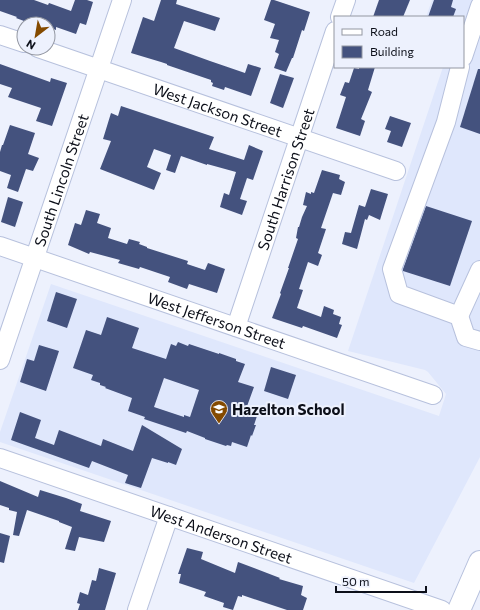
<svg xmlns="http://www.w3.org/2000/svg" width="480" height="610" font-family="Commissioner,sans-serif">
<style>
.built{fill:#dfe7fc}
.building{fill:#44527e;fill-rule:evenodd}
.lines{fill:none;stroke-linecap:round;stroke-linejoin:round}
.minor-casing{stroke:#b7c1dd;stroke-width:20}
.highway-casing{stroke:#b7c1dd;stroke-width:24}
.minor{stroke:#fff;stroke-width:18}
.highway{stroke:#fff;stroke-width:22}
.labels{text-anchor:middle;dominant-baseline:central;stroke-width:4;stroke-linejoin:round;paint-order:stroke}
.street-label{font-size:15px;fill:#0c0f19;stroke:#edf1fd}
.poi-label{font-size:15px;font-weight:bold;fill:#0c0f19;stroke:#edf1fd;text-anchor:start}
</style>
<rect width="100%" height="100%" fill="#edf1fd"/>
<!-- built -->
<path class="built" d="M432,0H473L480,2V457L414,583L0,442V432L51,284L439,416L446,394L428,372L425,370L348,351L443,67H463V17H426Z"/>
<!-- building -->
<g class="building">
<path d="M0,0H34L48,5L49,3L71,11L75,0H87L93,2L86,25L80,23L76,34L56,27V30L48,27V24H32L16,18L17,17L0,11Z"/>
<path d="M161,0H177L176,4L220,18L215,31L184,21L174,48L210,61L245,73L248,64L261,68L251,96L225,87L224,90L212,86L213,83L211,82V80L167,65V64L161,62L131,53L143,17L154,21Z"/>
<path d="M271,0H274L310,12L304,31L302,30L293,58H292L286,72L274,68L279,54L275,52L279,40L270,38L275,24L264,20Z"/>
<path d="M379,0H410L403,17H373Z"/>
<path d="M434,0H453L451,7L456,9L453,17H428Z"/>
<path d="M0,64L50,82L51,78L67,83L52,126L36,121L41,108L8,97L12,88L0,84Z"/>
<path d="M359,67H375L368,90L372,92L361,119L365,121L360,136L336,128L346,97L340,95L345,82L349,83L354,68L359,69Z"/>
<path d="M478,69H480V134L460,127Z"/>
<path d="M280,74L294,78L283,108L270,103Z"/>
<path d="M121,106L214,137L209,149L244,160L249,145L263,151L253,180L247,178L240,199L247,201L242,215L220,207L224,193L229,195L236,172L207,164V165L181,156L175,173L166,170L171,155L154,149L147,167L161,173L154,190L100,169L111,141L103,139L111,113L118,116Z"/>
<path d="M390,116L411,123L402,147L387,142L391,131L385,129Z"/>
<path d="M10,125L35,133L28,154L39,158L33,171L26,169L18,192L7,188L11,175L0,171V152L2,145H3Z"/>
<path d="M322,170L340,175L339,179L345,182L341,195L333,193L321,228L326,229L318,253L322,255L318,266L308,262L299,289L303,290L297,308L321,317L324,306L334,310L333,314L341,317L339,324L342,325L337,338L303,326L302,328L272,318L281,294L280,293L289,268H288L298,239L296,238L298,227H299L302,217L307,206L303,205L306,192L311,194V192L314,193Z"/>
<path d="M371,189L388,194L380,220L369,215L367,220L365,219L357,249L342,244L345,232L351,233L359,205L365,207Z"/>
<path d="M8,197L23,202L15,227L1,222Z"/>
<path d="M426,206L472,221L450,286L403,271V269Z"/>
<path d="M86,210L100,214L97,223L111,228L108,238L127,244L129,239L140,242L139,244L147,247V248L188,261L187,264L205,270L208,263L225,269L217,293L189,284L187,289L168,282L170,277L140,267L139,269L118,263L120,260L90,252L89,254L68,245L75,223L81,225Z"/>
<path d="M56,292L77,299L67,328L47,321Z"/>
<path d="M107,317L139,328L132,348L166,359L171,344L176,346L178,342L188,346L189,344L219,354V353L236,359V361L245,364L238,382L254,387L246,409L258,413L254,425H256L252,436L251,435L247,447L232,442L231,446L227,445L226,446L205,439V438L187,431L186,433L144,419L145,417L128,411L132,398L105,388L106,387L100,385V383L91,380L93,375L73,368L86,330L101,335ZM164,378L199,390L190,417L184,415V417L154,407Z"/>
<path d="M39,345L59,351L46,391L20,382L27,359L34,361Z"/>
<path d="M271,367L296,375L288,399L264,391Z"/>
<path d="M20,412L41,420L35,438L54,445L59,430L101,446L103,439L133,451L142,425L182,449L176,465L168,462V463L152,458L141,488L125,483L128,475L92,461L89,468L11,440Z"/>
<path d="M0,481L38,497L40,490L66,498L82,504L80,511L111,521L104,542L79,537L75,551L65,549L72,527L59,522V521L27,510L19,536L13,535L17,512L9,510V508L0,505Z"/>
<path d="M0,533L10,536L4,563L0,562Z"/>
<path d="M187,548L203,552L201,559L235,573L238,562L280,578L279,579L303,586L301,595L307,598L303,610H287L242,595V597L238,596L233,610L223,607L224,603L204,596L206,592L179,583L181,574H178Z"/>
<path d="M99,568L116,573L105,610H78L80,604L77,603L80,592L88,595L92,580L96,581Z"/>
</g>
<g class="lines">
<defs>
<g id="minor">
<path d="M340,17L346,0"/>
<path d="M0,35L24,43"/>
<path id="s1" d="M38,48L396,171"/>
<path d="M463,57L480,6"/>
<path d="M460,67L446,122L392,269L399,294L459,316L466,337L480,341"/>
<path id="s2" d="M0,246C144,296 289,344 433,395"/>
<path d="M459,316L480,270"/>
<path id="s3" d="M236,327L335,31"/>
<path id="s4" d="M0,360L122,0"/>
<path id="s5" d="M0,458L442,610"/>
<path d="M137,610L169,516"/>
</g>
<path id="highway" d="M459,610L480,562"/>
</defs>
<!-- minor casing -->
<use href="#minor" class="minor-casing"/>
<!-- highway casing -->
<use href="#highway" class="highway-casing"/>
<!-- minor -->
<use href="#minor" class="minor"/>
<!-- highway -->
<use href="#highway" class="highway"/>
</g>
<!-- icons -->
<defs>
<symbol id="school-pin" viewBox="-11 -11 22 30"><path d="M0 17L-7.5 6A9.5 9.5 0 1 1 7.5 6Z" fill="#844a00" stroke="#edf1fd"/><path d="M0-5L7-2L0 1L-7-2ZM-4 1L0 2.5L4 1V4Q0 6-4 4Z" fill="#fff"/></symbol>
</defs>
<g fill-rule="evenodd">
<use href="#school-pin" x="209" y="399" width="20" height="27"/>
</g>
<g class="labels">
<!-- street labels -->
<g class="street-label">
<text stroke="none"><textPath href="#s1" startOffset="190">West Jackson Street</textPath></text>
<text stroke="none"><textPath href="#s3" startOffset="156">South Harrison Street</textPath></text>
<text stroke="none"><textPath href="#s4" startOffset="190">South Lincoln Street</textPath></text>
<text stroke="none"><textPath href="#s2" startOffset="229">West Jefferson Street</textPath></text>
<text stroke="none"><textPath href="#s5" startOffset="234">West Anderson Street</textPath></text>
</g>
<!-- poi labels -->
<g class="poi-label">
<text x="232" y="409">Hazelton School</text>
</g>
</g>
<!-- legend -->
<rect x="334" y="16" width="130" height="52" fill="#edf1fd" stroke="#9397a2"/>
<rect x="342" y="29" width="20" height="6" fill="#ffffff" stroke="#9397a2"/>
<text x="370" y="36" font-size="12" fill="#0c0f19">Road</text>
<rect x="342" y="46" width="20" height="12" fill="#44527e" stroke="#9397a2"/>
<text x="370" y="56" font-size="12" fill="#0c0f19">Building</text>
<!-- north arrow -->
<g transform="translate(36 36) rotate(211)"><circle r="19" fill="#edf1fd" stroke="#9397a2"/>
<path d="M0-3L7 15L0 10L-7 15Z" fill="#844a00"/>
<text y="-6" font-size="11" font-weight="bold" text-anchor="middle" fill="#0c0f19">N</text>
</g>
<!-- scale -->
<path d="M336 586v6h90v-6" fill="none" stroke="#0c0f19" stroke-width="2"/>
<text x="342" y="586" font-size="12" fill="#0c0f19" stroke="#edf1fd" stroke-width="3" paint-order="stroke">50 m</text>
</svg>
